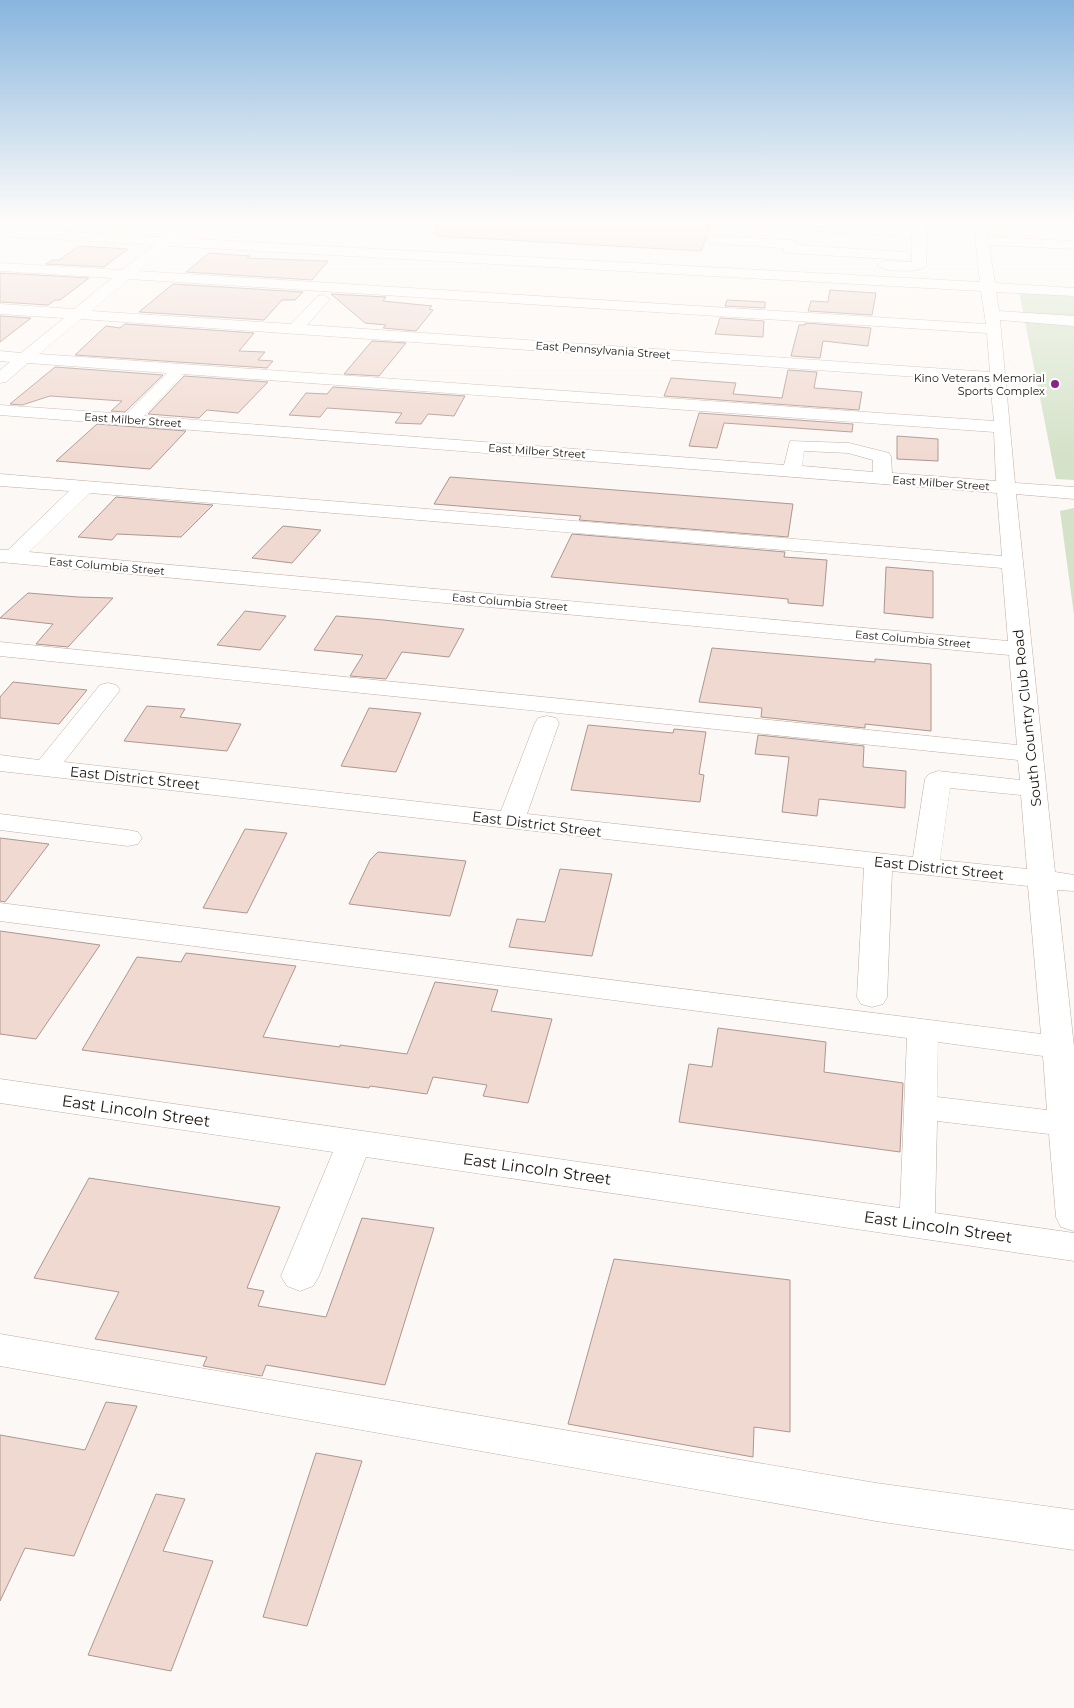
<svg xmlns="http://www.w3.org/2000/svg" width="1074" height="1708" font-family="Montserrat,sans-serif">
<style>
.green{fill:#d4e2c8}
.building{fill:#f0d9d0;stroke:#ad978f}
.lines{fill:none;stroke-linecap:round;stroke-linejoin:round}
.minor-casing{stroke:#c1aea1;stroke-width:1}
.minor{fill:#fff;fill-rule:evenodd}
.poi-dot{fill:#8a2389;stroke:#fff;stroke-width:2}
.labels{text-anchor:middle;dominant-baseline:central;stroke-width:4.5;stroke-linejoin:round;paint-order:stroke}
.far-street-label{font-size:11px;fill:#1d1611;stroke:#fff}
.far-poi-label{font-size:11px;fill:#1d1611;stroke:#fff;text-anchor:end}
.street-label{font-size:14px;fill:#1d1611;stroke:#fff}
.near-street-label{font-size:16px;fill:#1d1611;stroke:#fff}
</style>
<rect width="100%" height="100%" fill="#fcf8f5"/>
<!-- green -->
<g class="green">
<path d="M1018,286L1074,289V480L1056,479Z"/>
<path d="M1074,508V615L1060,511Z"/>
</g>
<!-- building -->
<g class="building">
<path d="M437,219H713L701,251L437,236Z"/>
<path d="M79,246L128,249L104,267L46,264L52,260H59Z"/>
<path d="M209,253L250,256L247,258L328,261L312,280L186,272Z"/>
<path d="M0,273L89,278L60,300H55L48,305L0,302Z"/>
<path d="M173,284L303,292L295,300H282L264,320L139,312Z"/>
<path d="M830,290L876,293L872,315L808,311L811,301L828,302Z"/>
<path d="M331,294L386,297L383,301L432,306L429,309L433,310L416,331L383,328L386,325L365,323Z"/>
<path d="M727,300L765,302V308L725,306Z"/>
<path d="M0,316L31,318L0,342Z"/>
<path d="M720,318L764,321L763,337L715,334Z"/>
<path d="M805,323L871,328L868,346L823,341L820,358L791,356L799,325H805Z"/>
<path d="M125,324L254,333L239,351L265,352L258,360L273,361L267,368L75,355L106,326L120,328Z"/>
<path d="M372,341L406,343L379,376L344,374Z"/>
<path d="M55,367L163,375L125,412L111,411L122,401L50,396L22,405L10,404Z"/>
<path d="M788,370L817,372L814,388L862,392L859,410L664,396L671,378L736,383L733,394L782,398Z"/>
<path d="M184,376L268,382L238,413L207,410L199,418L148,414Z"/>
<path d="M333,387L465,396L454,416L428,414L421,424L395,423L402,413L327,408L320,417L289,415L306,393L327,394Z"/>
<path d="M699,413L853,424L852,432L724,423L717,448L689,446Z"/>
<path d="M97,424L186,431L150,469L56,461Z"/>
<path d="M897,436L938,439V461L897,459Z"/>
<path d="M450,477L793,504L788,537L579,520L581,516L434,504Z"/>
<path d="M116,497L213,505L181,537L117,534L112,540L78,537Z"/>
<path d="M283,526L321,530L292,563L252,558Z"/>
<path d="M572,534L785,552L784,557L827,560L823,606L788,603V599L551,577Z"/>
<path d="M886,567L933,571V618L884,613Z"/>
<path d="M28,593L78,597L113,598L68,647L36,644L53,624L0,618Z"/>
<path d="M245,611L286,616L260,650L217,645Z"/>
<path d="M336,616L384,620L464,629L449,657L402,652L386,679L350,676L363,655L314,650Z"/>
<path d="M712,648L875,662V659L931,664V731L865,724V728L761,717L762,708L699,702Z"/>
<path d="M13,682L87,690L59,724L0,718V697Z"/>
<path d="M147,706L185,709L180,717L241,724L227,751L124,741Z"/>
<path d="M369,708L421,713L396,772L341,766Z"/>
<path d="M588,725L673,733L674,729L706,732L699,774L704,775L700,802L571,790Z"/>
<path d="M758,735L864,746L863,767L906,771L905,808L819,799L817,816L782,812L789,757L755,754Z"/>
<path d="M245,829L287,833L247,913L203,908Z"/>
<path d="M0,838L49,844L5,902L0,901Z"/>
<path d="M378,852L466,861L450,916L349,904L370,860Z"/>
<path d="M560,869L612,874L592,956L509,947L517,919L545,922Z"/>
<path d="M0,931L100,945L36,1039L0,1034Z"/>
<path d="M186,953L296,966L263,1037L340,1047V1045L407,1054L435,982L498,990L491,1011L552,1019L528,1103L483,1096L487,1085L433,1077L427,1094L370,1086L369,1088L82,1050L137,957L181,962Z"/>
<path d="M718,1028L826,1042L824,1072L903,1083L900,1152L679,1122L689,1064L712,1067Z"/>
<path d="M89,1178L280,1207L247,1288L264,1291L258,1306L326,1317L362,1218L434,1228L385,1385L266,1365L262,1376L203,1366L207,1357L95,1339L119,1292L34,1278Z"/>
<path d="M614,1259L790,1280V1432L754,1427L753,1457L568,1424Z"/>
<path d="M106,1402L137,1406L74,1556L25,1548L0,1601V1435L85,1450Z"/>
<path d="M316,1453L362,1461L307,1626L263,1617Z"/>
<path d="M156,1494L185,1499L163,1551L213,1561L171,1671L88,1655Z"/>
</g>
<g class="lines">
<defs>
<g id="minor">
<path d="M185,219H200L178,238L980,282L973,219H985L988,237L1074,241V249L989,245L995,283L1074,288V296L996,292L999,311L1074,316V326L1000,320L1015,483L1074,487V499L1016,494L1055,872L1074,875V891L1057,890L1074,1047V1231L1061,1227L1056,1217L1049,1134L937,1121L935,1213L1074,1233V1261L366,1157L319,1276L313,1286L300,1291L287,1286L281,1276L333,1152L0,1103V1079L900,1208L907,1038L0,921V903L1041,1034L1028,886L892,871L887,997L883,1004L872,1007L861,1004L857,997L864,868L0,771V755L39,760L100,685L108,683L116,685L120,690L64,762L501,811L535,723L538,718L547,716L556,718L559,723L527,814L913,857L925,779L929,774L938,771L1020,780L1018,760L0,656V642L1017,745L1009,655L0,562V550H8L69,491L0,486V474L1002,556L997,493L0,415V405L126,414L167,373L28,363L6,382L0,383V370L10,362L0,361V351L21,353L64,318L0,314V304L74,309L112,278L0,271V263L122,270L154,245L0,236V228L163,237ZM169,246L981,291L986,324L138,271ZM129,279L987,333L990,372L307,325L330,299L323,295L318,296L291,324L91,311ZM81,319L990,382L994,421L39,354ZM183,374L994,432L996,481L892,473L891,457L889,453L849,443L790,441L784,465L144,416ZM804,451L848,453L873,460V472L802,466ZM90,493L1002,568L1008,641L29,552ZM950,788L1021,795L1027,869L940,860ZM938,1042L1043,1056L1047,1110L937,1097Z"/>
<path d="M216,219H230L224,225L251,229L258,233C250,242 216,235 208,226Z"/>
<path d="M913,219H926V266C921,273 882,272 877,265L884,261L912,262V236L795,230L788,226L795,222L912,228Z"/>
<path d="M714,236L790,240L795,241L796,245L905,252L912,256L905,260L789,253L784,252L783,248L709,243L707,240Z"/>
<path d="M0,814L128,830L138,832L142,838L138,844L128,846L0,830Z"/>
<path d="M0,1334L876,1483L1074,1510V1550L876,1521L0,1366Z"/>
</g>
</defs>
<!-- minor casing -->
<use href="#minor" class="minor-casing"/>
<!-- minor -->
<use href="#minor" class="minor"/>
</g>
<!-- sky -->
<linearGradient id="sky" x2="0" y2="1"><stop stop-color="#88b5de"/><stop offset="0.48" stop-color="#fefcfa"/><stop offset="1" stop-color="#fefcfa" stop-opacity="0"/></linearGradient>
<rect width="1074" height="458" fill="url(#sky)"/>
<!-- markers -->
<circle class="poi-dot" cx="1055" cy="384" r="5"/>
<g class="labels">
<!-- far-street labels -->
<g class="far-street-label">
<text transform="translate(603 350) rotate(4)">East Pennsylvania Street</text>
<text transform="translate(133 420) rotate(4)">East Milber Street</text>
<text transform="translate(537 451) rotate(4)">East Milber Street</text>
<text transform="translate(941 483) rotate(4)">East Milber Street</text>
<text transform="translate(107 566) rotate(5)">East Columbia Street</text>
<text transform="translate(510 602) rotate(5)">East Columbia Street</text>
<text transform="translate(913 639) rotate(5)">East Columbia Street</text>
</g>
<!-- far-poi labels -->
<g class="far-poi-label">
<text x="1045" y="378">Kino Veterans Memorial<tspan x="1045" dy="13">Sports Complex</tspan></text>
</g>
<!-- street labels -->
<g class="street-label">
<text transform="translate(1027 718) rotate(-96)">South Country Club Road</text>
<text transform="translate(135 778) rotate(6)">East District Street</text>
<text transform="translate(537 824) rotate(7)">East District Street</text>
<text transform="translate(939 868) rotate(6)">East District Street</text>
</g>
<!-- near-street labels -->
<g class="near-street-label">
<text transform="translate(136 1111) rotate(8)">East Lincoln Street</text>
<text transform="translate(537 1169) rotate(8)">East Lincoln Street</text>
<text transform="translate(938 1227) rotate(8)">East Lincoln Street</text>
</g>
</g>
</svg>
